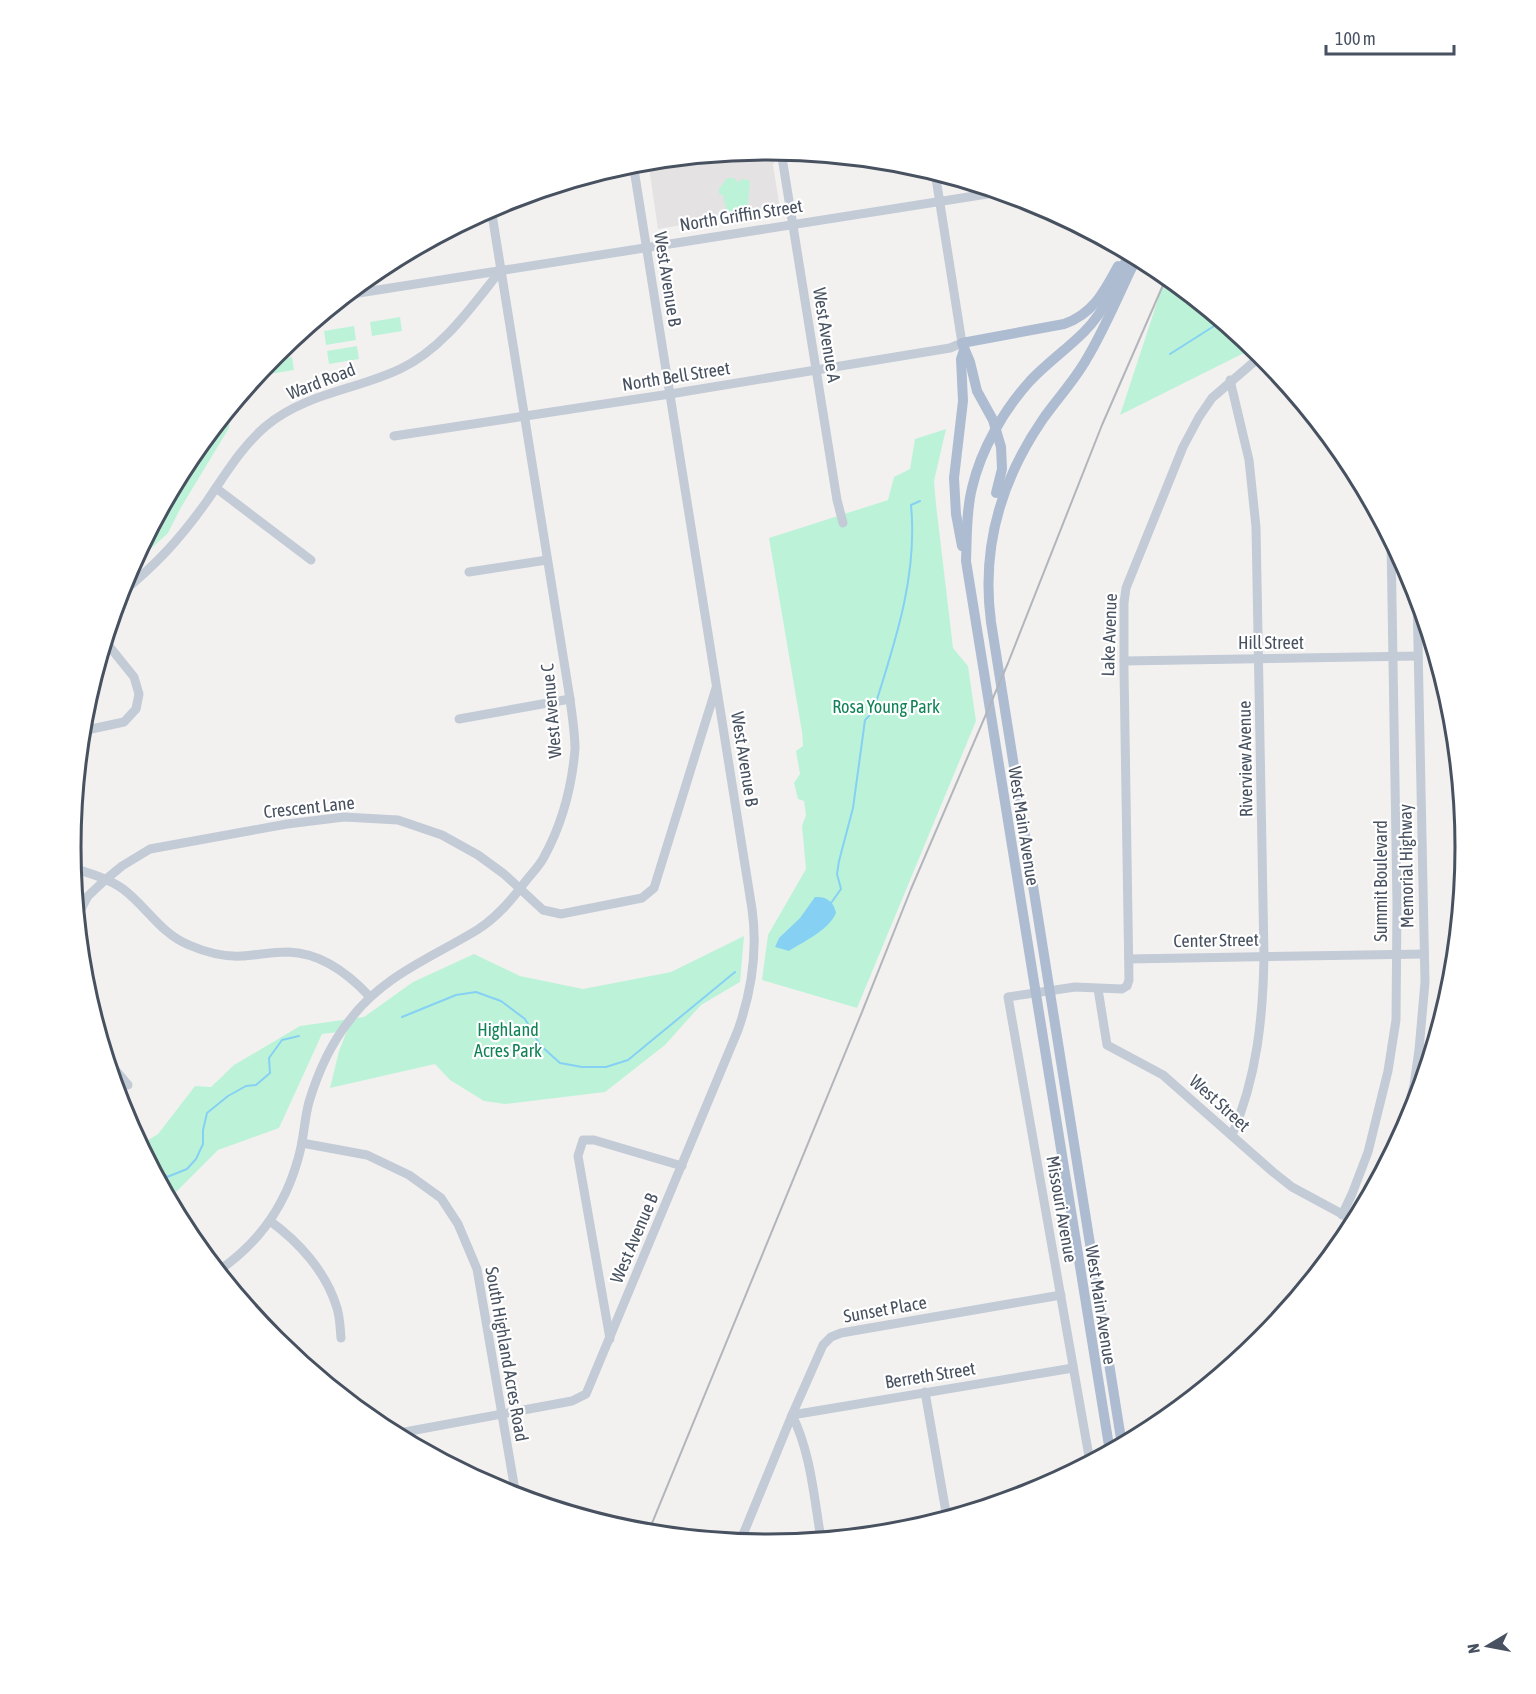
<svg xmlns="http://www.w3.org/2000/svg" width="1536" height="1694" font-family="'Asap Condensed',sans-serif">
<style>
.education{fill:#e4e2e2}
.green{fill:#bcf3d8}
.water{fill:#86d0f4}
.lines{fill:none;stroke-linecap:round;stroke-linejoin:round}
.stream{stroke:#86d0f4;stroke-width:2}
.minor{stroke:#c3cbd6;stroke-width:9}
.major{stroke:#aebcd1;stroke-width:10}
.rail{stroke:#b2b5bb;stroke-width:2}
.labels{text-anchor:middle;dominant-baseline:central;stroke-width:4.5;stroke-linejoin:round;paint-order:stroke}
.street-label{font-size:18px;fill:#475160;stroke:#fff}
.park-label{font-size:18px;fill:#0f8356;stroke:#fff}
.rim{fill:none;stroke:#475160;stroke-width:3}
</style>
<rect width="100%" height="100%" fill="#f3f1f0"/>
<!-- education -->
<path class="education" d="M767,150L768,157L775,161L773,165L780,209L658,229L648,161Z"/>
<!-- green -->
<g class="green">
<path d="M727,178H734L737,182L743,179L750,181L748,204L737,213L727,214L723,195L719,194V189Z"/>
<path d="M1166,275L1254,348L1120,415Z"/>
<path d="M400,317L402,331L372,336L370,322Z"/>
<path d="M354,326L356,340L326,345L324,331Z"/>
<path d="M357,346L359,359L329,364L327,351Z"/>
<path d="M292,357L294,370L264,375L263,368L269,360Z"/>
<path d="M230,409L229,428L180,509L168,533L130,568L188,459Z"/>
<path d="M946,429L934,481L936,504L953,648L968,666L976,721L857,1008L762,980L768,935L806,869L802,826L806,815L804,801L798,799L794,783L800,774L796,751L803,746L802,732L769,538L888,500L894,477L910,469L915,439Z"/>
<path d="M744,936L740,982L701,1005L665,1045L605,1092L505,1104L484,1101L450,1080L435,1064L330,1088L339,1051L347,1031L322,1034L279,1128L218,1150L169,1199L140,1145L158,1134L195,1086L211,1087L234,1065L300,1026L364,1017L413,982L474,954L520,976L583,989L671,972Z"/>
</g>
<!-- water -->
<path class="water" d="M815,897C827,896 834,902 836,913C828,931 804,941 789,951L775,947L779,938L800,918Z"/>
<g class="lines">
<!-- stream -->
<g class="stream">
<path d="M1170,354L1222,321"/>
<path d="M831,903L841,889L837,874L839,861L853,808L865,720L873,712C894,645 918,577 911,505L920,501"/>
<path d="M402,1017L456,995L476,992L501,1001L525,1019L540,1045L560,1063L582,1067H606L628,1060L735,972"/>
<path d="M155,1173L162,1172L167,1177L187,1169L196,1159L203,1144V1130L207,1113L228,1096L246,1086L256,1085L270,1073L269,1058L282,1040L299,1036"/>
</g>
<!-- minor -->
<g class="minor">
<path d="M781,151L837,500L843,523"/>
<path d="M346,295L1000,192"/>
<path d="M1230,380L1249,460L1256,527L1264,956C1263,1018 1257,1077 1232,1135"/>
<path d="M394,436L670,394L950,348L962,343L935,172"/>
<path d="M216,488L311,560"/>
<path d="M469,572L547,560"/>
<path d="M120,594C156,565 180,539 207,501C225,475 242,446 266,426C306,393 356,390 400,369C443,349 472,306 501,270"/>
<path d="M1124,661L1418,656"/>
<path d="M459,719L570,699"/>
<path d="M82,731L124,722L136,709L139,694L134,677L105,641"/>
<path d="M73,868C89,873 109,879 123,889C146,906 161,934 189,945C205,952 224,957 242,956C257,955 272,952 288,952C321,953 348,973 370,997"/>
<path d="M77,917L88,896L105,880L122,866L150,849L287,824L344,817L398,820L442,835L478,855L504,874L543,910L561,914L642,898L654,888L716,688"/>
<path d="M1129,959L1424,954"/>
<path d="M1098,989L1107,1045L1163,1075L1273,1172L1292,1187L1355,1221"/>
<path d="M107,1060L128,1085"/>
<path d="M1402,1134L1414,1085L1419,1050L1425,982L1417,596"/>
<path d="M302,1143L367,1155L409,1175L441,1198L458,1224L477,1269L516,1496"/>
<path d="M1342,1215L1352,1194L1368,1152L1388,1071L1396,1020L1397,904L1391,540"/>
<path d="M270,1221C299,1242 325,1271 336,1305C340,1315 340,1327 341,1338"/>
<path d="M218,1271C258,1244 285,1206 298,1159C304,1140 304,1120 309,1102C318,1072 330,1045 349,1021C382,976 431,958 477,930C496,918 509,903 522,886C529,876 539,867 544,857C562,824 572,786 575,749C575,733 572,715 570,699L491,208"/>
<path d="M610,1339L578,1156L583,1140H594L682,1166"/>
<path d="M925,1392L947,1518"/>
<path d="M394,1434L572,1401L586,1394L738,1030C752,990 758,951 752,909L633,163"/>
<path d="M1090,1462L1008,997L1075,987L1122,989L1127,986L1129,980L1124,670V603L1126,588L1183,447L1199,417L1212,398L1262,355"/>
<path d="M821,1539C814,1498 811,1453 792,1415L1073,1368"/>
<path d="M740,1542L792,1415L823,1345L831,1337L841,1333L1061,1295"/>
</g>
<!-- major -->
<g class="major">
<path d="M996,493L1002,469L1001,447L993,420L977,391L970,362L962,343L1064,324C1093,314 1104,292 1118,266"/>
<path d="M962,546L956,514L954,478L963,401L961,359L964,350"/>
<path d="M1122,1445L991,622C981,547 1001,480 1043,419C1057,399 1074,381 1086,360C1106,327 1120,291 1137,257"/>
<path d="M1110,1452L966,561C967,537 966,512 972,488C981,449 1004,410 1030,381C1047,363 1067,349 1084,332C1106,310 1118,281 1129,253"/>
</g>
<!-- rail -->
<path class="rail" d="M648,1533L862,1012L911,889L1008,663L1102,425L1167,276"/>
</g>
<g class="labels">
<!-- street labels -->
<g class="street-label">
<text transform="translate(741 215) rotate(-9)">North Griffin Street</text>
<text transform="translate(668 279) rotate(81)">West Avenue B</text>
<text transform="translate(827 335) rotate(81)">West Avenue A</text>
<text transform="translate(676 376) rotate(-9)">North Bell Street</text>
<text transform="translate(321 381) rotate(-21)">Ward Road</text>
<text transform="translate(1109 635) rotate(-88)">Lake Avenue</text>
<text x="1271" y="642">Hill Street</text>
<text transform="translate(551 711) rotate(-95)">West Avenue C</text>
<text transform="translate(745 759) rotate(81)">West Avenue B</text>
<text transform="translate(1245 759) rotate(-91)">Riverview Avenue</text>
<text transform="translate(309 807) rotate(-6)">Crescent Lane</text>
<text transform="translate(1024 826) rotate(81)">West Main Avenue</text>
<text transform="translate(1406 866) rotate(-91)">Memorial Highway</text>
<text transform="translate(1380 881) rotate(-90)">Summit Boulevard</text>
<text transform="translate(1216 940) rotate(-1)">Center Street</text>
<text transform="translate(1220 1103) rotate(42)">West Street</text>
<text transform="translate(1062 1209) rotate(80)">Missouri Avenue</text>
<text transform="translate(634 1238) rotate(-67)">West Avenue B</text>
<text transform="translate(1101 1305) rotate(81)">West Main Avenue</text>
<text transform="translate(885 1309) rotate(-10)">Sunset Place</text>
<text transform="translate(507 1354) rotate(80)">South Highland Acres Road</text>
<text transform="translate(930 1375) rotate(-9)">Berreth Street</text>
</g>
<!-- park labels -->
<g class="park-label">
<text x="886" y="706">Rosa Young Park</text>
<text x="508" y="1029">Highland<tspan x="508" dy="21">Acres Park</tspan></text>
</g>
</g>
<!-- crop -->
<path d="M0 0H1536V1694H0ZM81 847a687 687 0 1 1 1374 0a687 687 0 1 1-1374 0Z" fill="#fff" fill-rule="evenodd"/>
<path class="rim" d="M81 847a687 687 0 1 1 1374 0a687 687 0 1 1-1374 0Z"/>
<!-- north arrow -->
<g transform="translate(1488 1646) rotate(260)" stroke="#ffffff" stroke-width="4.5" paint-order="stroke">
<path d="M0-4.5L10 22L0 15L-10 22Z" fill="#475160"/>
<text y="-9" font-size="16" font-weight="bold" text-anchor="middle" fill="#475160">N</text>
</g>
<!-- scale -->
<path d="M1326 45v9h128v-9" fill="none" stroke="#475160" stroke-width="3"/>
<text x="1335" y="45" font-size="18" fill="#475160" stroke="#ffffff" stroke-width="4.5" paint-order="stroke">100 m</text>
</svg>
